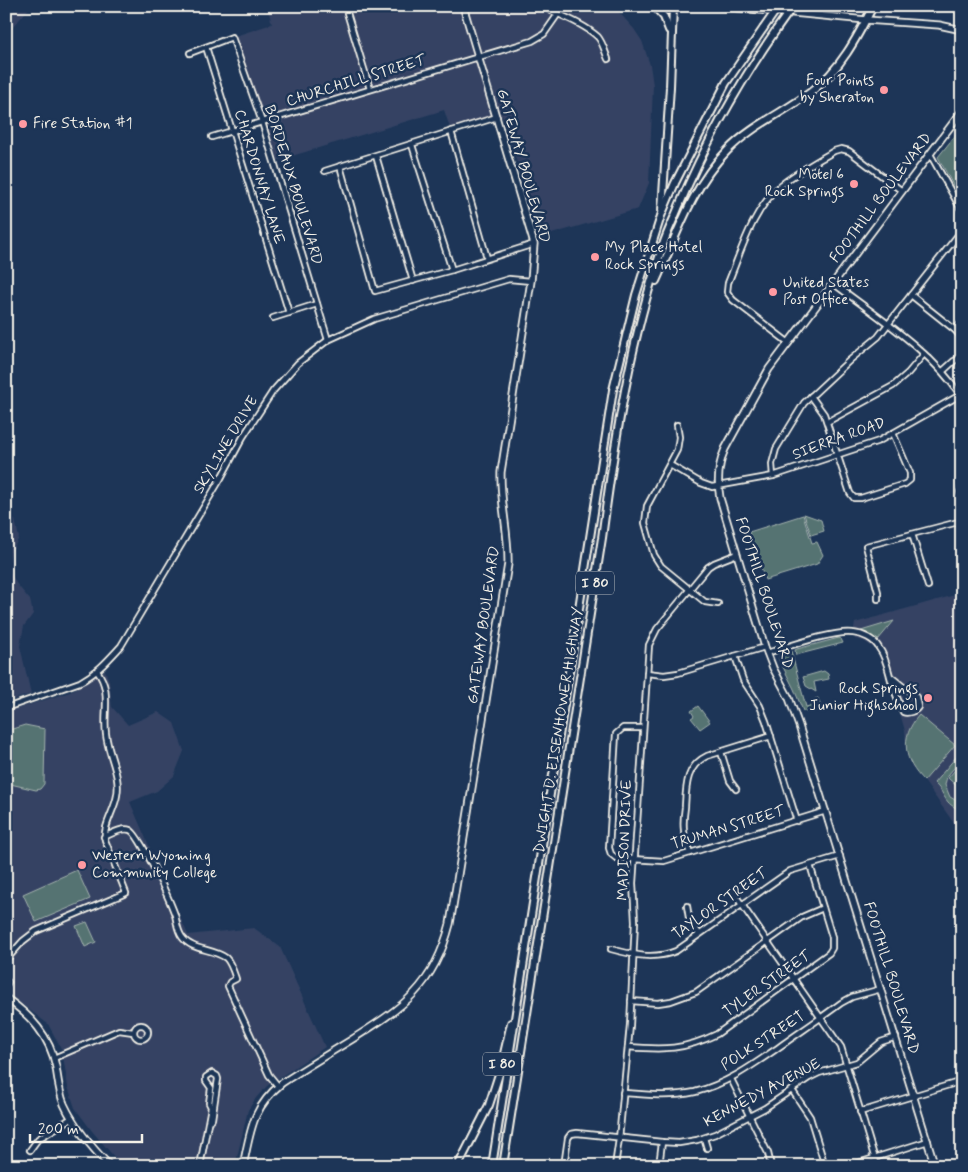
<svg xmlns="http://www.w3.org/2000/svg" width="968" height="1172" font-family="Mynerve,sans-serif">
<style>
.built{fill:#344364}
.green{fill:#547372;stroke:#a4b2ad}
.lines{fill:none;stroke-linecap:round;stroke-linejoin:round}
.minor-casing{stroke:#f4f1e8;stroke-width:8}
.major-casing{stroke:#f4f1e8;stroke-width:9}
.highway-casing{stroke:#f4f1e8;stroke-width:10}
.minor{stroke:#1d3557;stroke-width:4.5}
.major{stroke:#1d3557;stroke-width:5.5}
.highway{stroke:#1d3557;stroke-width:6}
.highway-bridge-casing{stroke:#f4f1e8;stroke-width:10;stroke-linecap:butt}
.highway-bridge{stroke:#1d3557;stroke-width:6}
.poi-dot{fill:#ff9aa2;stroke:#1d3557;stroke-width:2}
.labels{text-anchor:middle;dominant-baseline:central;stroke-width:5;stroke-linejoin:round;paint-order:stroke}
.shield{fill:#1d3557;stroke:#b4b9bc;stroke-width:1}
.shield-label{font-size:14px;font-weight:bold;fill:#f4f1e8}
.street-label{font-size:15px;fill:#f4f1e8;stroke:#1d3557}
.poi-label{font-size:15px;fill:#f4f1e8;stroke:#1d3557;text-anchor:start}
</style>
<rect width="100%" height="100%" fill="#1d3557"/>
<filter id="ink" filterUnits="userSpaceOnUse"><feTurbulence type="fractalNoise" baseFrequency=".02" numOctaves="2"/><feDisplacementMap in="SourceGraphic" scale="10" xChannelSelector="R" yChannelSelector="G"/><feConvolveMatrix kernelMatrix="1 2 1 2 8 2 1 2 1" color-interpolation-filters="sRGB"/></filter>
<g filter="url(#ink)">
<!-- built -->
<g class="built">
<path d="M6,6H31L6,35Z"/>
<path d="M267,6H617L616,9L634,29L642,41L650,65L653,85L649,183L638,209L541,237L502,116L451,131L444,110L272,162L232,37L272,24Z"/>
<path d="M6,515L15,520L19,538L11,552L9,561V570L16,583L30,600L33,614L24,626L20,646L31,694L6,702Z"/>
<path d="M962,593V828L958,829L924,781L912,767L907,755L905,731L900,713L878,653L874,648L864,641L855,639L854,628L855,623Z"/>
<path d="M105,670L109,681L112,707L128,725L158,712L174,723L184,751L174,776L157,791L130,802L188,935L254,928L280,947L325,1047L267,1086L256,1098L248,1110L235,1166H122L92,1131L75,1108L68,1087L62,1050L48,1024L6,992V712L70,692Z"/>
</g>
<!-- green -->
<g class="green">
<path d="M962,127V202L938,157Z"/>
<path d="M804,514L821,520L824,531L811,535Z"/>
<path d="M803,515L812,543L817,542L823,555L817,564L765,580L749,532Z"/>
<path d="M894,621L878,640L861,631Z"/>
<path d="M839,638L841,639L843,643L796,655L795,650L797,649Z"/>
<path d="M791,651L806,707L816,704L815,699L818,698L821,708L807,712L803,711L794,689L779,659L780,655Z"/>
<path d="M824,671L828,674L829,679L814,682L816,692L806,686L803,677Z"/>
<path d="M698,706L710,722L700,729L691,718L694,716L691,711Z"/>
<path d="M919,715L955,745L924,781C904,761 899,738 919,715Z"/>
<path d="M25,725L45,729L44,784L40,789L36,790L6,783V731Z"/>
<path d="M962,750V759L947,776L945,785L950,797L962,804V810C943,805 946,793 934,783Z"/>
<path d="M962,762V791L948,778Z"/>
<path d="M77,870L90,899L36,922L23,894Z"/>
<path d="M87,922L96,942L85,947L76,926Z"/>
</g>
<g class="lines">
<defs>
<g id="minor">
<path d="M345,6L370,89"/>
<path d="M541,6C559,15 583,23 598,37C603,43 605,52 608,59"/>
<path d="M206,47L289,313"/>
<path d="M190,53L232,37L262,122L328,340"/>
<path d="M451,131L487,258"/>
<path d="M212,137L532,41L544,34L558,14"/>
<path d="M412,145L452,270"/>
<path d="M930,154L962,211"/>
<path d="M376,156L413,281"/>
<path d="M340,166L375,291L452,270L534,244"/>
<path d="M325,171L497,117"/>
<path d="M833,283C876,316 932,351 961,396"/>
<path d="M911,295L955,330L962,338"/>
<path d="M273,318L317,304"/>
<path d="M955,330L962,322"/>
<path d="M789,343L733,300L727,292L728,283C742,249 753,209 781,185C797,172 816,162 834,151L841,149L849,151L902,191"/>
<path d="M943,371L954,361L962,357"/>
<path d="M811,396L824,414L850,493L854,498H861L905,484L910,480V473L893,433"/>
<path d="M827,422L893,386L908,373L924,354"/>
<path d="M677,425L679,437L677,450L647,506L645,523L654,555L661,566L705,602L718,604"/>
<path d="M670,465L701,483L712,487L773,476L879,441L960,395"/>
<path d="M773,476L772,464L776,449L804,403L850,360L878,337L962,230"/>
<path d="M962,487L960,492L962,500"/>
<path d="M912,534L928,586"/>
<path d="M878,599V592L866,546L962,521"/>
<path d="M767,653C787,647 835,630 853,633C863,634 874,639 879,648C886,657 888,669 891,680C894,691 899,702 903,712C908,714 916,711 918,707L916,697L890,676"/>
<path d="M735,656L743,680L760,706L766,721L797,821"/>
<path d="M647,673L664,675L678,673L765,647"/>
<path d="M6,708L80,682C97,673 108,660 121,646L221,478L243,437L273,391L298,363L328,340L374,319L509,279L531,281"/>
<path d="M643,728H623L616,734L609,848L611,854L616,858L664,861L826,811"/>
<path d="M721,752L730,781L736,789"/>
<path d="M104,837C111,834 122,827 130,830C140,834 170,901 175,915C177,922 177,930 182,937C192,951 212,948 226,958C231,963 234,973 236,979L230,982L228,986L269,1075L278,1086"/>
<path d="M690,853C688,846 684,838 684,830C683,823 684,814 685,807C686,786 686,766 707,756L771,736"/>
<path d="M733,892L841,1047L877,1166"/>
<path d="M687,906L689,918L699,934"/>
<path d="M611,949C633,955 654,960 676,951L790,871L840,856"/>
<path d="M6,960L23,941L36,931L126,893L105,840C103,825 115,810 117,795C121,775 108,755 106,734C103,712 112,690 97,671"/>
<path d="M6,980L8,982L6,985"/>
<path d="M631,1001L658,1003L671,1001L696,992L802,917L823,908"/>
<circle cx="141" cy="1032" r="7"/>
<path d="M628,1047C664,1050 684,1050 717,1034L829,953L832,948V937L810,865"/>
<path d="M54,1058L119,1030L133,1032"/>
<path d="M731,1079L768,1153L771,1166"/>
<path d="M792,1090L810,1117L825,1166"/>
<path d="M623,1093C648,1095 672,1097 695,1092C727,1084 753,1065 779,1047C800,1032 821,1018 841,1003L852,997L881,989"/>
<path d="M860,1112L962,1081"/>
<path d="M704,1138L707,1148"/>
<path d="M30,1150L38,1139L72,1118"/>
<path d="M200,1166L211,1107L209,1103L211,1088L206,1081V1077L212,1073L217,1076L218,1079L212,1119L209,1121"/>
<path d="M564,1166L568,1138L571,1134L577,1133L662,1142L679,1143L697,1140L715,1134L765,1108L809,1078L819,1073L857,1062L881,1042L896,1037"/>
<path d="M615,1166L619,1139L630,1025L635,922L633,883L649,645L657,629L708,567L714,563L737,554"/>
<path d="M659,1166L662,1142"/>
<path d="M849,1166L928,1141"/>
</g>
<g id="major">
<path d="M719,6L866,20L939,25L962,30"/>
<path d="M6,998C31,1016 50,1036 56,1067C58,1080 59,1092 64,1104C75,1128 92,1148 110,1166"/>
<path d="M243,1166C251,1129 252,1108 282,1083C305,1068 328,1054 351,1040C403,1007 434,987 450,924L508,564C509,533 500,503 501,472L531,281L534,244L463,6"/>
<path d="M935,1166L799,726L789,698L773,668L765,647L720,498C717,481 718,465 725,449L769,369L962,111"/>
</g>
<g id="highway">
<path d="M654,6L664,17L669,30"/>
<path d="M662,210L670,87L673,6"/>
<path d="M656,281C676,237 692,186 727,151C751,126 783,113 811,92C840,70 857,38 873,6"/>
<path d="M458,1166L489,1105L500,1071L511,1023"/>
<path d="M492,1166L613,390L636,295L661,216L675,183L726,83L763,29"/>
<path d="M503,1166L602,538C615,439 630,340 663,245C667,232 674,219 679,206C705,144 738,85 776,30"/>
</g>
</defs>
<!-- minor casing -->
<use href="#minor" class="minor-casing"/>
<!-- major casing -->
<use href="#major" class="major-casing"/>
<!-- highway casing -->
<use href="#highway" class="highway-casing"/>
<!-- minor -->
<use href="#minor" class="minor"/>
<!-- major -->
<use href="#major" class="major"/>
<!-- highway -->
<use href="#highway" class="highway"/>
<defs>
<g id="highway-bridge">
<path d="M763,29L779,6"/>
<path d="M776,30L793,6"/>
</g>
</defs>
<!-- highway-bridge casing -->
<use href="#highway-bridge" class="highway-bridge-casing"/>
<!-- highway-bridge -->
<use href="#highway-bridge" class="highway-bridge"/>
</g>
</g>
<!-- markers -->
<g class="poi-dot">
<circle cx="884" cy="90" r="5"/>
<circle cx="23" cy="124" r="5"/>
<circle cx="854" cy="184" r="5"/>
<circle cx="595" cy="257" r="5"/>
<circle cx="773" cy="292" r="5"/>
<circle cx="928" cy="698" r="5"/>
<circle cx="82" cy="865" r="5"/>
</g>
<g class="labels">
<!-- shield labels -->
<g class="shield">
<rect x="576" y="571.5" width="38" height="23" rx="4"/>
<rect x="483" y="1052.5" width="38" height="23" rx="4"/>
</g>
<g class="shield-label">
<text x="595" y="583">I 80</text>
<text x="502" y="1064">I 80</text>
</g>
<!-- street labels -->
<g class="street-label">
<text transform="translate(356 81) rotate(-17)">CHURCHILL STREET</text>
<text transform="translate(523 166) rotate(74)">GATEWAY BOULEVARD</text>
<text transform="translate(259 177) rotate(73)">CHARDONNAY LANE</text>
<text transform="translate(293 185) rotate(73)">BORDEAUX BOULEVARD</text>
<text transform="translate(881 198) rotate(-53)">FOOTHILL BOULEVARD</text>
<text transform="translate(839 439) rotate(-20)">SIERRA ROAD</text>
<text transform="translate(226 445) rotate(-59)">SKYLINE DRIVE</text>
<text transform="translate(764 593) rotate(72)">FOOTHILL BOULEVARD</text>
<text transform="translate(484 625) rotate(-82)">GATEWAY BOULEVARD</text>
<text transform="translate(559 730) rotate(-81)">DWIGHT D. EISENHOWER HIGHWAY</text>
<text transform="translate(728 828) rotate(-17)">TRUMAN STREET</text>
<text transform="translate(625 840) rotate(-88)">MADISON DRIVE</text>
<text transform="translate(720 904) rotate(-35)">TAYLOR STREET</text>
<text transform="translate(891 978) rotate(73)">FOOTHILL BOULEVARD</text>
<text transform="translate(767 984) rotate(-35)">TYLER STREET</text>
<text transform="translate(763 1041) rotate(-33)">POLK STREET</text>
<text transform="translate(762 1093) rotate(-28)">KENNEDY AVENUE</text>
</g>
<!-- poi labels -->
<g class="poi-label">
<text x="874" y="81" text-anchor="end">Four Points<tspan x="874" dy="17">by Sheraton</tspan></text>
<text x="33" y="124">Fire Station #1</text>
<text x="844" y="175" text-anchor="end">Motel 6<tspan x="844" dy="17">Rock Springs</tspan></text>
<text x="605" y="248">My Place Hotel<tspan x="605" dy="17">Rock Springs</tspan></text>
<text x="783" y="283">United States<tspan x="783" dy="17">Post Office</tspan></text>
<text x="918" y="689" text-anchor="end">Rock Springs<tspan x="918" dy="17">Junior Highschool</tspan></text>
<text x="92" y="856">Western Wyoming<tspan x="92" dy="17">Community College</tspan></text>
</g>
</g>
<!-- margin -->
<rect width="968" height="1172" fill="none" stroke="#1d3557" stroke-width="25"/>
<rect x="12" y="12" width="943" height="1147" fill="none" stroke="#f4f1e8" stroke-width="2" filter="url(#ink)"/>
<!-- scale -->
<path d="M30 1134v8h112v-8" fill="none" stroke="#f4f1e8" stroke-width="2.5"/>
<text x="38" y="1134" font-size="15" fill="#f4f1e8" stroke="#1d3557" stroke-width="4" paint-order="stroke">200 m</text>
</svg>
